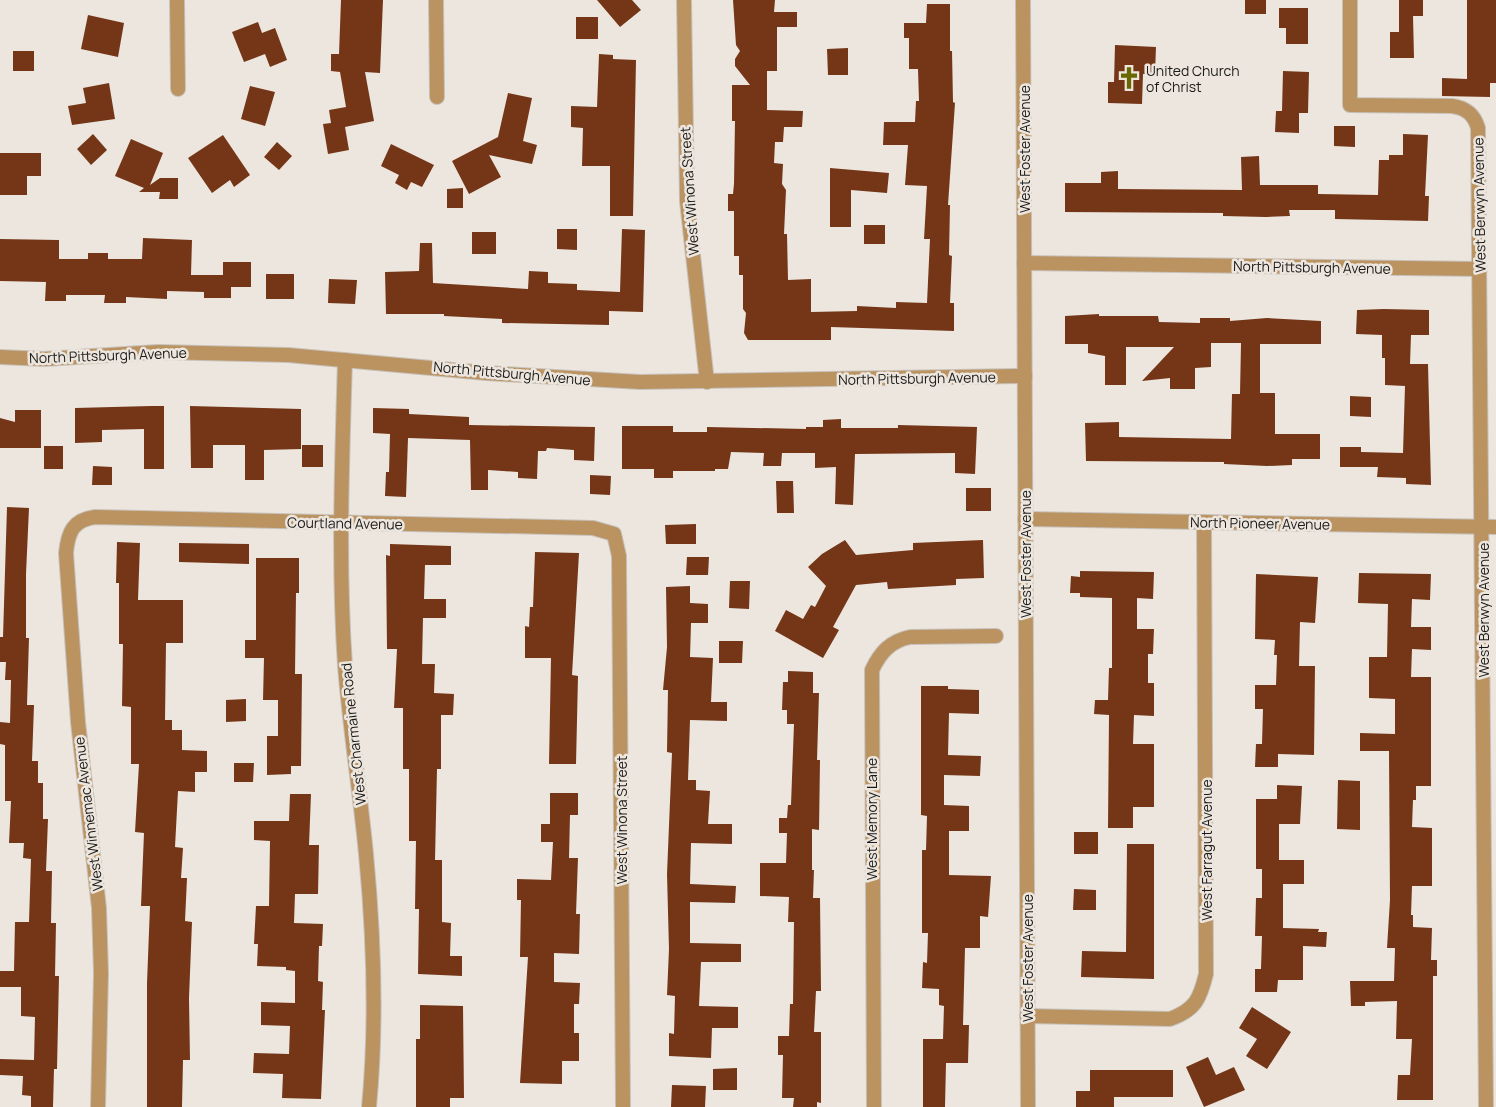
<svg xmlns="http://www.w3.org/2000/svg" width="1496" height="1107" font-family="Manrope,sans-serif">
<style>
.building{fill:#743617}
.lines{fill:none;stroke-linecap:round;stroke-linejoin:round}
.minor-casing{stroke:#c7c1bb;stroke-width:16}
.tertiary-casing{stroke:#c7c1bb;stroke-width:16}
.minor{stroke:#ba9361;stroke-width:14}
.tertiary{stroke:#ba9361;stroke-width:14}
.labels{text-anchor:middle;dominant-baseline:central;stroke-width:5;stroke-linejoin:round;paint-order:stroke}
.poi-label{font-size:14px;fill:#1c1a17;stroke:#ece6df;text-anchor:start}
.street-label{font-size:14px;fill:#1c1a17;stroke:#ece6df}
</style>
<rect width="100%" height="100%" fill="#ece6df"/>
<!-- building -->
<g class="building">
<path d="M341,0H383L380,73L365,72L374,121L345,127L349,150L328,154L323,124L331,123L329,110L346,107L340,72L331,71V54H339Z"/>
<path d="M597,0H632L641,10L620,27Z"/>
<path d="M733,0H775L774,12H797V27H777V71H767V110L803,111L802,127H784L783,142H775L774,163L783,164L782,184L786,190L784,234H787L788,280L811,279V312L857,311V306L896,308V302L927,303L930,239H924L927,186L905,185L908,145H883L884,122H915L916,101H919L918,69H909V38H904V23H926L927,4H950V51H952L953,102L955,103L948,205H950L949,255L952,256L950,303H954V331L831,327V340H748L744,333L746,313L743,309V275H739V256H734V211H728V194H733L734,184L735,121H732V85H750L735,66V59L740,51L736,45Z"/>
<rect x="1245" y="0" width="21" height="14"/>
<path d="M1399,0H1423V16H1413L1414,58H1390V32H1399Z"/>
<path d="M1467,0H1496V83H1490V97L1442,96V78L1467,79Z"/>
<path d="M1279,8H1308V44H1286V28H1279Z"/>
<path d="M88,15L124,23L118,57L81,49Z"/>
<rect x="576" y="17" width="22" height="22"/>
<path d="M258,22L262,33L275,28L287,60L270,67L265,54L244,62L232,32Z"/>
<path d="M1115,45L1156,47L1155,74H1143L1142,104L1108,103V82H1114Z"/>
<path d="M848,48V75H828L827,49Z"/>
<rect x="13" y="51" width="21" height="20"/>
<path d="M599,54L613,55V59L636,60L633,216H610V166H582L583,128L571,127V106L597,107Z"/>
<path d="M1283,71L1309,72L1308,113H1299V133L1275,132L1276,111H1282Z"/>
<path d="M109,83L115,119L72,125L68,106L86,103L83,88Z"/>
<path d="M250,86L275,92L265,126L241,119Z"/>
<path d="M508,93L532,98L523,141L537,145L532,164L489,155L501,177L469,194L452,161L498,137Z"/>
<path d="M1334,126H1355V147L1334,146Z"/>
<path d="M93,134L107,150L91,165L77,149Z"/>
<path d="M1403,134L1428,135L1425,196H1429L1428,221L1335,219V210H1289L1290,216L1266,217L1223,216V213L1065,212V183H1101V172L1118,171V189L1242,190L1241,157L1259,156L1260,185H1318V194L1378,195L1379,160H1389V155H1403Z"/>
<path d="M223,135L250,175L234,187L230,180L212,193L188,158Z"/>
<path d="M131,139L163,153L150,185L160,178H178V199H159L160,192H139L144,188L115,176Z"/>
<path d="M277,142L292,156L279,170L264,157Z"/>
<path d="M391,144L434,165L422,187L411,182L407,190L395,183L399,175L381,166Z"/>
<path d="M0,153H41V176H27V195H0Z"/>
<path d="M830,168L889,173L887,193L851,190V227H830Z"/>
<path d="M463,188V208H447V189Z"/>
<rect x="864" y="225" width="21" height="19"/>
<path d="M557,229H577V250L557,249Z"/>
<path d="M622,229L645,230L643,312L609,311V325L502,323V319L444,316V314H386L385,272L419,271L420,243H432L433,283L528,289L529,271L548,272V283L577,284V290L620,292Z"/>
<rect x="472" y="232" width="24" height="22"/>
<path d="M143,238L192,240L191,275H223V262H251V287H231V298H204V292L167,291V299L126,297V303H104L105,295H66V301H45L46,282L0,281V239L59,240V259H88V253H108V259H142Z"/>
<rect x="266" y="274" width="28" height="25"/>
<path d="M329,279L357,280L355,304L328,303Z"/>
<path d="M1384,309L1429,310V335H1411L1410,364H1428L1431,485L1406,484V478L1377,477L1378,467H1340V447H1361V452L1403,453L1405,386L1385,385V358H1382V335L1356,334L1357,310Z"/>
<path d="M1099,314V316H1158L1159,322L1200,323V318H1230V321L1267,318L1321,321V344H1260V393H1275V434H1320V459H1292V465L1267,466L1224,464V462L1086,461L1085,423L1119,422V437L1231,439L1232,394H1240L1241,343H1211V367L1195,368V389H1170V378L1142,381L1174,347H1126V385H1105V356L1088,353V344H1065V316Z"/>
<path d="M1350,396L1371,397V417L1350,416Z"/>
<path d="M151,406H164V469H144V429L102,430V442L75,443V408Z"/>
<path d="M190,406L301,409V449L264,450V480H245V445H213V468H191Z"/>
<path d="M373,408L409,409V414L469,417V425L595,427L594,461L574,460V450L547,448L546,451H538L537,479L518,478V472L488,470V490H471L470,440L408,438L406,497L385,496L386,472H389L390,434L373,433Z"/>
<path d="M15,410H41V448H0V418L15,422Z"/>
<path d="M841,419V428H898V425L977,427L975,474L955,473V453L855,454L853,505L835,504L836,467L815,468V453H782L781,466H763L764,453L731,452L728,469H715V471H673V478H654V469H622V426H673V432H707V427L806,429V427H823V420Z"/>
<rect x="302" y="445" width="21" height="22"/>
<rect x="44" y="446" width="19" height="23"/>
<path d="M93,466L112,467V485H92Z"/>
<path d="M590,475L611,476L610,495L590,494Z"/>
<path d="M776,481H793L794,513H777Z"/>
<rect x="966" y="488" width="25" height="23"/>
<path d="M7,507L29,508L26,574V638H29L27,705H34L32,761H38V783H43V819H48L46,871H52L51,923H56L55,976H59L57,1069H54L53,1107H31V1096L22,1095L23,1076L0,1075V1059L34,1060L35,1017L21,1016V987H0V971H14L15,922H29L31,859L23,858L24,843H9L11,801H5V745L0,744V722L10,723L11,680H5L6,662H0V637H3Z"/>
<path d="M696,524V544H666L665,525Z"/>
<path d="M845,540L856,555L913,550V543L983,540L984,578L956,579V585L888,589L887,582L856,585L833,627L839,630L823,658L775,631L786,610L803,619L811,605L815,607L826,586L808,567L822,554Z"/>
<path d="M117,542L140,543L138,600H183V643H166L165,720H172V730H182V750L207,751V772H195V792L178,791L175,847L183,848L181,878H187L185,921L192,922L189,998L190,1060H183L182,1107H147V983L150,906H141L144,833L135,832L139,764H131V707L122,706L123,644H119V583H116Z"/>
<path d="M179,543L249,544V564L179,562Z"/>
<path d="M390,544L451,546V565H425L424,599H446V618H423L422,664H435L434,693L454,694L453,715H441V769H437L435,860H442V922L451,923L450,956H462V976L418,974L419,909H415L416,841H409V769H403V708H394L397,649H387L386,555L390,556Z"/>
<path d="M535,552L579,553L572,675L578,676L576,764H549L551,658H525V626L529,627L530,607H533Z"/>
<path d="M687,557H709L708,575H686Z"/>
<path d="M256,558H299V593H296L295,674H302L301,766H291V774L267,775V736H278V700H263L264,658H245V640H256Z"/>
<path d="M1080,571L1154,572L1153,599L1137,598V629H1154L1153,654H1148V683H1154V716L1134,715L1133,744H1154V807H1133V828H1108L1109,715L1094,714L1095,700H1108L1109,668H1112V598L1080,597V593H1070L1071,576L1080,577Z"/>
<path d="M1359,573L1431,574L1430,600L1412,599L1411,627H1431V650L1412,649L1411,677H1431V786H1416V800H1413L1412,827L1432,828V886H1412L1411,915H1413V927L1432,928L1431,960H1437V976H1433V1100H1397L1398,1075H1410L1412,1039H1396L1397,1001L1365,1002V1006H1351L1350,981H1394L1395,948H1387L1390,900L1389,751H1360V733L1395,734V699L1369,698V657H1387L1388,604L1358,603Z"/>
<path d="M1256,574L1318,577L1315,623L1300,622L1299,666H1315L1314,755L1278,754V767H1255L1256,744H1262L1263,709H1255V685H1276L1277,655H1274L1275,640L1255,639Z"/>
<path d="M730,581H750L749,609L729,608Z"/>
<path d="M690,586V603L708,604V623H691L690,657L713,658L711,702H727V721L690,720L688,780H696V790L710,791L708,824H732V844L691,843L690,884L736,886L735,903L690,902V943L741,944V962H701L699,1006L738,1007V1028H712L711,1058L669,1056V1033L674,1034L675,996L667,995L669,949L667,874L672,753L667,752L668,690H663L667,647L666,587Z"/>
<path d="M719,641H743L742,663H719Z"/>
<path d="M788,671L813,672V693H819L817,760H820L819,830L812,829V870H814L813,898H820L821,991H816L814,1032H821V1103L817,1102V1107H793L794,1098H782L783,1055H778V1036H789L790,1004H793L794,922H788L789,897L760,896V863H786L787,833H779V818H787L788,805H791L794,724H787V710H782L783,682H788Z"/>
<path d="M921,686H948V689L979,690V714L949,713L948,755L981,756L980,776L944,775V805L969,806V831H949V875L991,876L988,917L980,916V948H965L963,1025H969L968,1063H946L945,1107H923V1039H943L944,1006L939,1005V989L922,988L923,962L927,963L928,933H922V850H926L927,816L921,815Z"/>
<path d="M246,699V721L226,722V700Z"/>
<path d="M234,763H254L253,782H234Z"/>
<path d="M1338,780L1360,781V830L1337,829Z"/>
<path d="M1277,785L1302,786L1300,824H1279V860H1304V884H1283V928L1319,929L1318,932H1327L1326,947L1303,946V980H1278L1277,992H1255V969H1261L1262,936H1255L1256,898H1262V869H1256V799H1277Z"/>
<path d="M550,793H578V815H570L569,858H578L576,914H580L579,954L554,953V982L580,983L579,1004H574V1033H579V1061H562V1084L520,1083L528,957H520L521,900H517V879L551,880L553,842H541V824H550Z"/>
<path d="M290,794H311L309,845H319L318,894H295L294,923L323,924L322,946H319L318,981L323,982L322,1010H325L321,1099L282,1098L283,1074L253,1073L254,1053L289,1054L290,1026L261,1025V1002L295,1003V971L286,970V967L257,966L258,944H254L256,906H269L270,841L254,840V821H289Z"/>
<rect x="1074" y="832" width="24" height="22"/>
<path d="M1127,844H1154V979L1081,977L1082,951L1126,952Z"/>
<path d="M1074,889L1096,890V910H1073Z"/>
<path d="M420,1005L463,1006L464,1098H450V1107H416V1039H420Z"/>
<path d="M1252,1007L1291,1032L1267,1069L1246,1056L1257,1039L1239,1028Z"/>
<path d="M1208,1057L1216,1075L1234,1067L1245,1090L1204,1107L1186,1067Z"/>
<path d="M737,1068V1090H713V1069Z"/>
<path d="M1090,1070H1173V1097H1114V1107H1076V1091H1090Z"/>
<path d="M672,1085L706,1086L705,1107H671Z"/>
</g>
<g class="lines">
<defs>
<g id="minor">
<path d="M177,0L178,89"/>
<path d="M436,0L437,97"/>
<path d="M684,0L687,201L707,382"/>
<path d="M1350,0V105L1452,106C1466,108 1474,114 1478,128L1486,1107"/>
<path d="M1024,263L1480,269"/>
<path d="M0,357L44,359L158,352L288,355L486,373L640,382L1025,376"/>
<path d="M345,360C342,462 338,564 345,666C350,729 360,791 366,854C374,938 377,1023 369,1107"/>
<path d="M1025,519L1496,527"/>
<path d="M1027,1016L1170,1019C1195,1010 1200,999 1206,974L1204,522"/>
<path d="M98,1107L101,973L99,908L78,722L66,553C68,532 73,520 95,517L593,528L614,534L619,556L623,1107"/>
<path d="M874,1107L872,670C880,653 890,641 910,637L996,636"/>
</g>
<path id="tertiary" d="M1023,0L1028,1107"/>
</defs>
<!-- minor casing -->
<use href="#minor" class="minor-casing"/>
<!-- tertiary casing -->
<use href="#tertiary" class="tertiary-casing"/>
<!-- minor -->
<use href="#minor" class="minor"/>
<!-- tertiary -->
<use href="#tertiary" class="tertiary"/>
</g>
<!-- icons -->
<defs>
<symbol id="church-bare" viewBox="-9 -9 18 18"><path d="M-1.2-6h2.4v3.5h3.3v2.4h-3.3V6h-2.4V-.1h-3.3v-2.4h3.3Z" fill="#686701" stroke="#ece6df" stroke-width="2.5" paint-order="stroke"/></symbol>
</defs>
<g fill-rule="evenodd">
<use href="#church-bare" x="1113" y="62" width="32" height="32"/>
</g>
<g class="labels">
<!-- poi labels -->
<g class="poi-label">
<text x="1146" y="70">United Church<tspan x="1146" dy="16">of Christ</tspan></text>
</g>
<!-- street labels -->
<g class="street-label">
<text transform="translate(1024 149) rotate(-90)">West Foster Avenue</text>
<text transform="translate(689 191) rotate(-94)">West Winona Street</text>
<text transform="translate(1479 205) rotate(-91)">West Berwyn Avenue</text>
<text transform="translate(1312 267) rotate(1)">North Pittsburgh Avenue</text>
<text transform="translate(108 355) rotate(-2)">North Pittsburgh Avenue</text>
<text transform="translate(512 373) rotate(5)">North Pittsburgh Avenue</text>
<text transform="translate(917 378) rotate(-1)">North Pittsburgh Avenue</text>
<text transform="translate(345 523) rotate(1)">Courtland Avenue</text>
<text transform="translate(1260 523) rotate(1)">North Pioneer Avenue</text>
<text transform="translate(1025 554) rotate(-90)">West Foster Avenue</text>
<text transform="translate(1483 610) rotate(-90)">West Berwyn Avenue</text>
<text transform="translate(353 734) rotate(-96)">West Charmaine Road</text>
<text transform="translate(88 814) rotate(-97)">West Winnemac Avenue</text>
<text transform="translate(871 819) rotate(-90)">West Memory Lane</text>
<text transform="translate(621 820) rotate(-90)">West Winona Street</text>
<text transform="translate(1206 850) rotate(-90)">West Farragut Avenue</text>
<text transform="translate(1027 958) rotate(-90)">West Foster Avenue</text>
</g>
</g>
</svg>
